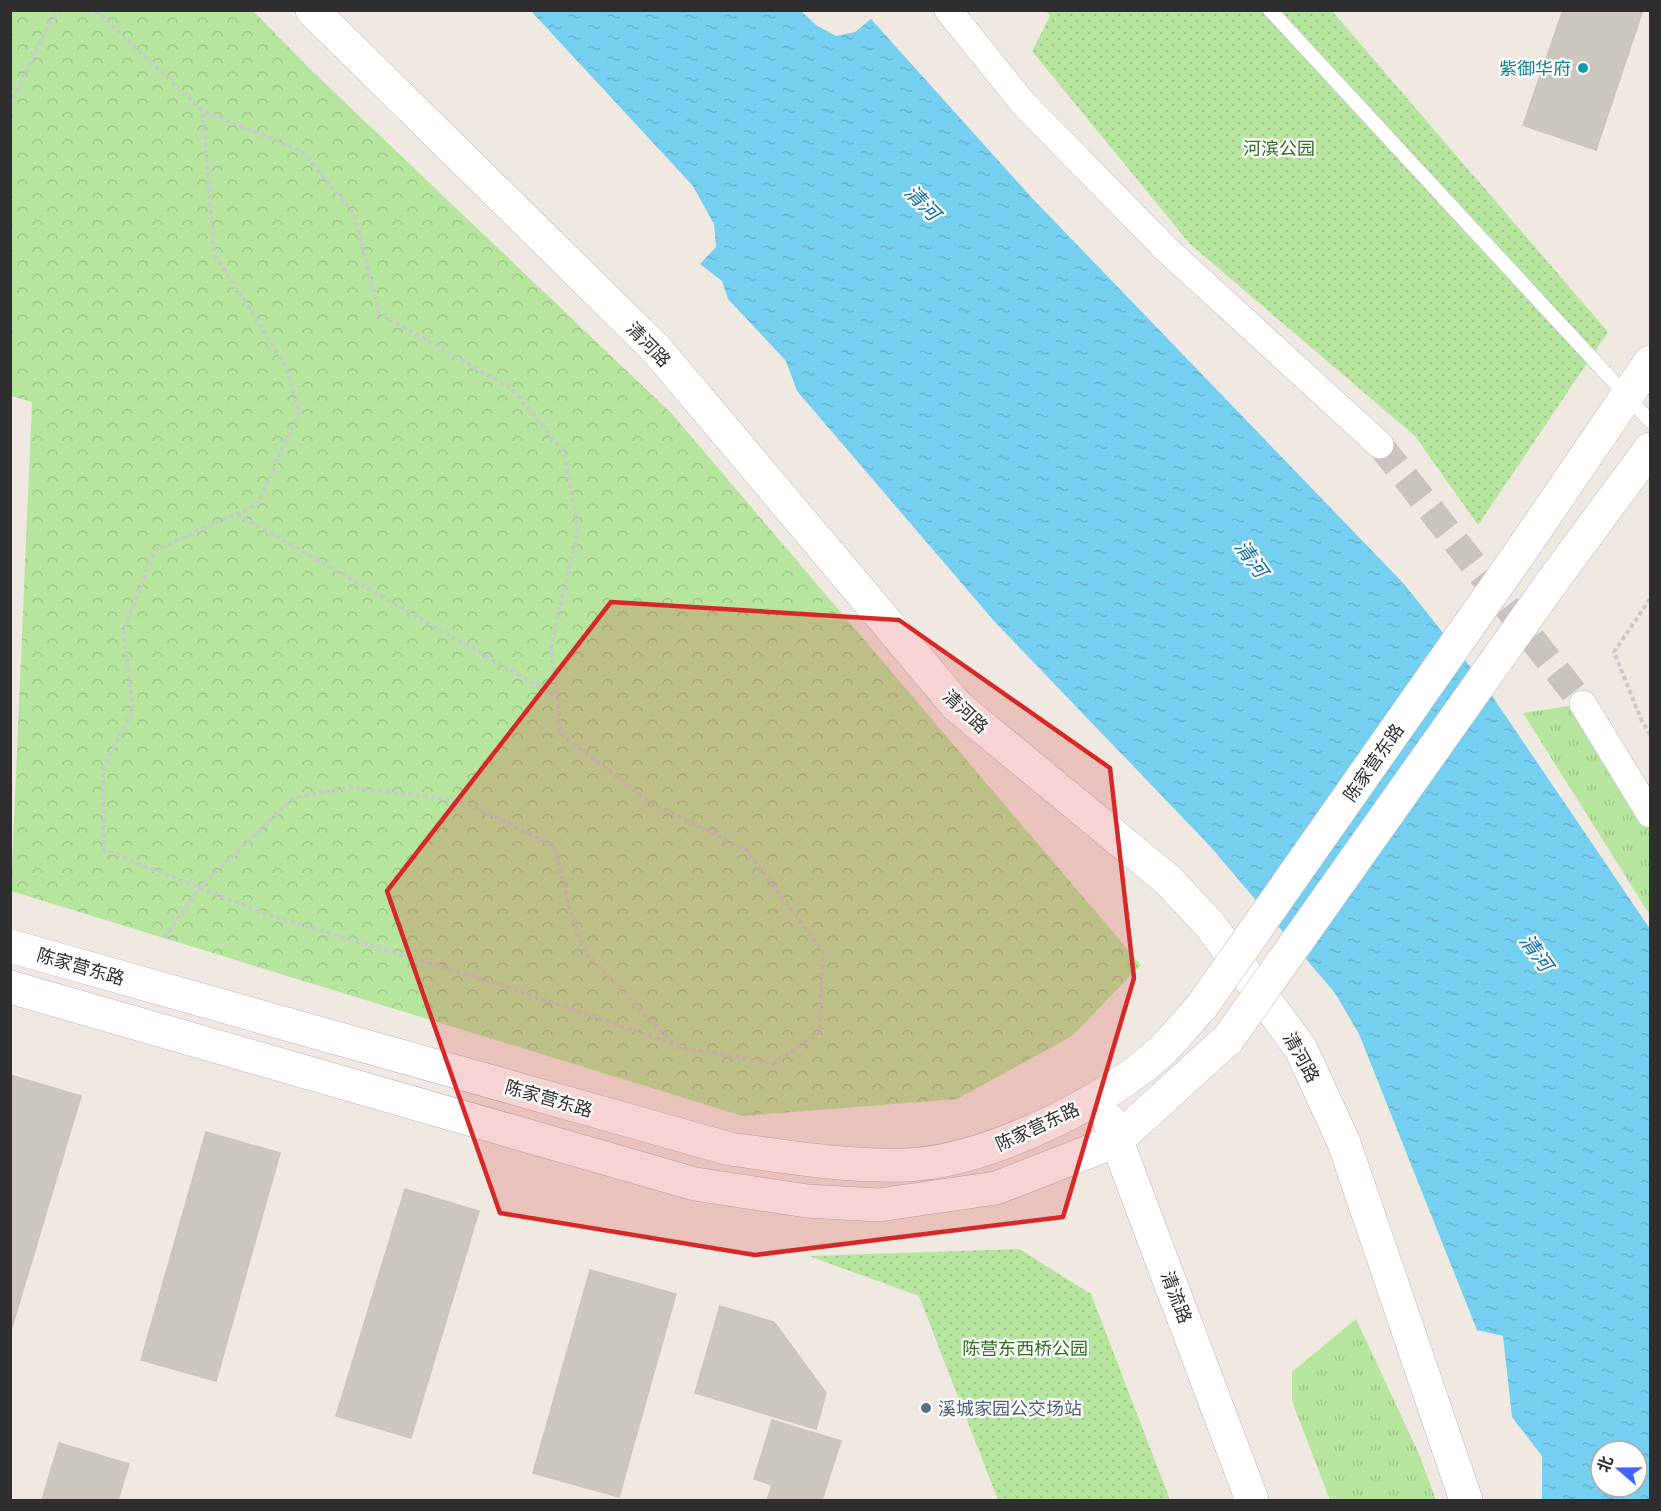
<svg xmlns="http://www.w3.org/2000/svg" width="1661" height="1511" font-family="Commissioner,'Noto Sans SC',sans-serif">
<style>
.grass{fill:url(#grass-tufts)}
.forest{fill:url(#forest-crowns)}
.park{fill:url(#park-dots)}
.water{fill:url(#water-ripples);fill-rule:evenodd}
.building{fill:#cbc7bf;stroke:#cbc5ba;stroke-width:1.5}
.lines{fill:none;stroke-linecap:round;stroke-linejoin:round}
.street-tunnel{stroke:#c8c4bd;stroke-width:27;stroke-dasharray:27 14;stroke-linecap:butt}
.lane-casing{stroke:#b4b7c1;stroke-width:15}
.street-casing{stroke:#b4b7c1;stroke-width:28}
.secondary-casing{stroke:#b4b7c1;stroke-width:34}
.path{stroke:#c9c9c9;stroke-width:4;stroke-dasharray:4.5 3;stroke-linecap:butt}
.lane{stroke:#fff;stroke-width:14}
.street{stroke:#fff;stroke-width:27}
.secondary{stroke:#fff;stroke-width:33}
.secondary-bridge-casing{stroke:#b4b7c1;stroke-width:34;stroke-linecap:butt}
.secondary-bridge{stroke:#fff;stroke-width:33}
.marked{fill:#d62828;fill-opacity:0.2;stroke:#d62828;stroke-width:4.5;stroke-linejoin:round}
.culture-dot{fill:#0f9aa8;stroke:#fff;stroke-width:2}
.service-dot{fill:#5c6f8a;stroke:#fff;stroke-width:2}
.labels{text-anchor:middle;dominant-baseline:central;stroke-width:4.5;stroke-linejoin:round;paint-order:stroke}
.culture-label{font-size:18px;fill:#0d838f;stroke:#fff;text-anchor:end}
.park-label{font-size:18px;fill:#2c6e1b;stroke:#fff}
.street-label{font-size:18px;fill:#2e2e2e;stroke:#fff}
.service-label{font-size:18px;fill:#4e5e75;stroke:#fff;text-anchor:start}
.water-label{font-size:20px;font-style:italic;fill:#0d6fa3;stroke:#fff}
</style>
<defs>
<pattern id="grass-tufts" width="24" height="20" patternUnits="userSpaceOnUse" patternTransform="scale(1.5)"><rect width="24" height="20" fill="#b6e59e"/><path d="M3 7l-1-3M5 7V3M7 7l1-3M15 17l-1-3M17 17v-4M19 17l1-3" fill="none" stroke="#9dc588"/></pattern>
<pattern id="forest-crowns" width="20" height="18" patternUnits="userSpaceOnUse" patternTransform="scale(1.5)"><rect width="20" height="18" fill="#b6e59e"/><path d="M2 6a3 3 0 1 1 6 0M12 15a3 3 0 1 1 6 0" fill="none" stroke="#9dc588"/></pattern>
<pattern id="park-dots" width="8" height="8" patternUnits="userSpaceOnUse" patternTransform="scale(1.5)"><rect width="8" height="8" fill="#b6e59e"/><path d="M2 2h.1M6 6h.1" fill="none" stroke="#9dc588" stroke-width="1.8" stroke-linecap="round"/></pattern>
<pattern id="water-ripples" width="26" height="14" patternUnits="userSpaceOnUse" patternTransform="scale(1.5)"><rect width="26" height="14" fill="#75cff0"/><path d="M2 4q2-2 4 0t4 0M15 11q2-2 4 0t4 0" fill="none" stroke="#66b2ce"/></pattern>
</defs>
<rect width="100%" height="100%" fill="#efe9e1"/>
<!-- grass -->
<g class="grass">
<path d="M1583,704L1650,814V915L1523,713Z"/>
<path d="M1356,1319L1419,1454L1436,1500H1330L1292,1401V1372Z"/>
</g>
<!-- forest -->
<path class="forest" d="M10,11H253L310,69L672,414L1141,965L1072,1036L957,1099L743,1116L11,891L32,402L11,396Z"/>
<!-- park -->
<g class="park">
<path d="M1046,11H1332L1608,332L1478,525L1415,436L1190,244L1032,51L1050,16Z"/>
<path d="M1019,1249L1091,1294L1170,1500H998L919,1296L809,1256Z"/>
</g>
<!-- water -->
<path class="water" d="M531,11H801L816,25L836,36L855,32L871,19L1032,198L1404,584L1484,684L1650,929V1500H1542V1456L1512,1417L1503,1336L1477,1330L1359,1034L1335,993L1209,845L994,621L797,391L786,361L728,299L722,281L700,264L716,247L714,224L693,186ZM1601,1451H1637V1487H1601Z"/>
<!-- building -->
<g class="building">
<path d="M1563,10H1643L1596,150L1523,125Z"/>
<path d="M10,1075L81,1096L10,1334Z"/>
<path d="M206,1132L280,1153L216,1381L141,1360Z"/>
<path d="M405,1189L479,1211L411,1438L336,1416Z"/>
<path d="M590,1270L676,1294L619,1497L533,1473Z"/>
<path d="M720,1306L774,1322L826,1393L816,1429L695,1393Z"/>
<path d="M772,1420L841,1441L822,1500H767L772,1485L754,1479Z"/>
<path d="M59,1443L129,1464L118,1500H42Z"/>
</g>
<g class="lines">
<!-- street-tunnel -->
<path class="street-tunnel" d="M1380,445L1583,704"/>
<defs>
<path id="lane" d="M1270,10L1650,421"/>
<g id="street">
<path d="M948,10L1023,103L1165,248L1380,445"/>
<path d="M1583,704L1650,814"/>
</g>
<g id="secondary">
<path d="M312,10L657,350L957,706L1168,880L1210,925L1301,1049L1344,1143L1466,1500"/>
<path d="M1519,554L1650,362"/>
<path d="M1549,586L1650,449"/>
<path d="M10,946L730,1149C788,1157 846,1167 906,1165C983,1162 1097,1107 1156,1056C1173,1041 1187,1022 1202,1006"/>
<path d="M10,987L695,1184L807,1201L879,1205L996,1188L1116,1141L1228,1039"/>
<path d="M1109,1120L1252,1500"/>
</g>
</defs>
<!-- lane casing -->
<use href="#lane" class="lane-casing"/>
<!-- street casing -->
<use href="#street" class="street-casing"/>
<!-- secondary casing -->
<use href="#secondary" class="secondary-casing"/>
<!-- path -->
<g class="path">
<path d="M87,10L99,13L203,111L302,151L354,214L379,313L512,389L564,452L578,531L551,646L561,734L650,802L746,850L823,951L819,1032L773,1064L682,1047L496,983L275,917L104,850L103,769L133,709L123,630L155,550L258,504L299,411L286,367L214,253L203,111"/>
<path d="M10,106L50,22L61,10"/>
<path d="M237,514L556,696"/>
<path d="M1650,599L1614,652L1641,719L1650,735"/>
<path d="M164,938L200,887L294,798L351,787L462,801L554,846L568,903L584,951L674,1044"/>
</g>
<!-- lane -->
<use href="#lane" class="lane"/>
<!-- street -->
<use href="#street" class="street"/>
<!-- secondary -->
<use href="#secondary" class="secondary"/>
<defs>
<g id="secondary-bridge">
<path d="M1202,1006L1519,554"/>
<path d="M1228,1039L1549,586"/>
</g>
</defs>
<!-- secondary-bridge casing -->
<use href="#secondary-bridge" class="secondary-bridge-casing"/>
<!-- secondary-bridge -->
<use href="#secondary-bridge" class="secondary-bridge"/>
</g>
<!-- marked area -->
<path class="marked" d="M611,602L899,620L1110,768L1134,978L1063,1217L755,1255L500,1213L387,891Z"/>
<!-- markers -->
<circle class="culture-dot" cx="1583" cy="68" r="6"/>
<circle class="service-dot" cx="926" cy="1408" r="6"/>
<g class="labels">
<!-- culture labels -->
<g class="culture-label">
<text x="1571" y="68">紫御华府</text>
</g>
<!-- park labels -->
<g class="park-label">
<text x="1279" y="148">河滨公园</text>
<text x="1025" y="1348">陈营东西桥公园</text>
</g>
<!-- street labels -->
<g class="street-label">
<text transform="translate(649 344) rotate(46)">清河路</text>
<text transform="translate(966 711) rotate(43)">清河路</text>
<text transform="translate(1373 762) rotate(-55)">陈家营东路</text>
<text transform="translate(81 966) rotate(16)">陈家营东路</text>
<text transform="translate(1302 1057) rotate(61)">清河路</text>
<text transform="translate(549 1098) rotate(16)">陈家营东路</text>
<text transform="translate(1037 1126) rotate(-25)">陈家营东路</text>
<text transform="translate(1177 1297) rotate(69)">清流路</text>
</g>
<!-- service labels -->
<g class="service-label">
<text x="938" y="1408">溪城家园公交场站</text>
</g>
<!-- water labels -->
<g class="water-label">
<text transform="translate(923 202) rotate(46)">清河</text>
<text transform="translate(1252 558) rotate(54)">清河</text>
<text transform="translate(1537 952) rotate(54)">清河</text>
</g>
</g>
<!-- border -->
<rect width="1661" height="1511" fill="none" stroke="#2e2e2e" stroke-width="24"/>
<!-- north arrow -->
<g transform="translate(1619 1469) rotate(290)"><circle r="28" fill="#ffffff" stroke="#ababab" stroke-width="1.5"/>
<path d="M0-4.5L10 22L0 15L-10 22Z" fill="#4264fb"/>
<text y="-9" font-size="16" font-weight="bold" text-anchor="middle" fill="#2e2e2e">北</text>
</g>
</svg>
